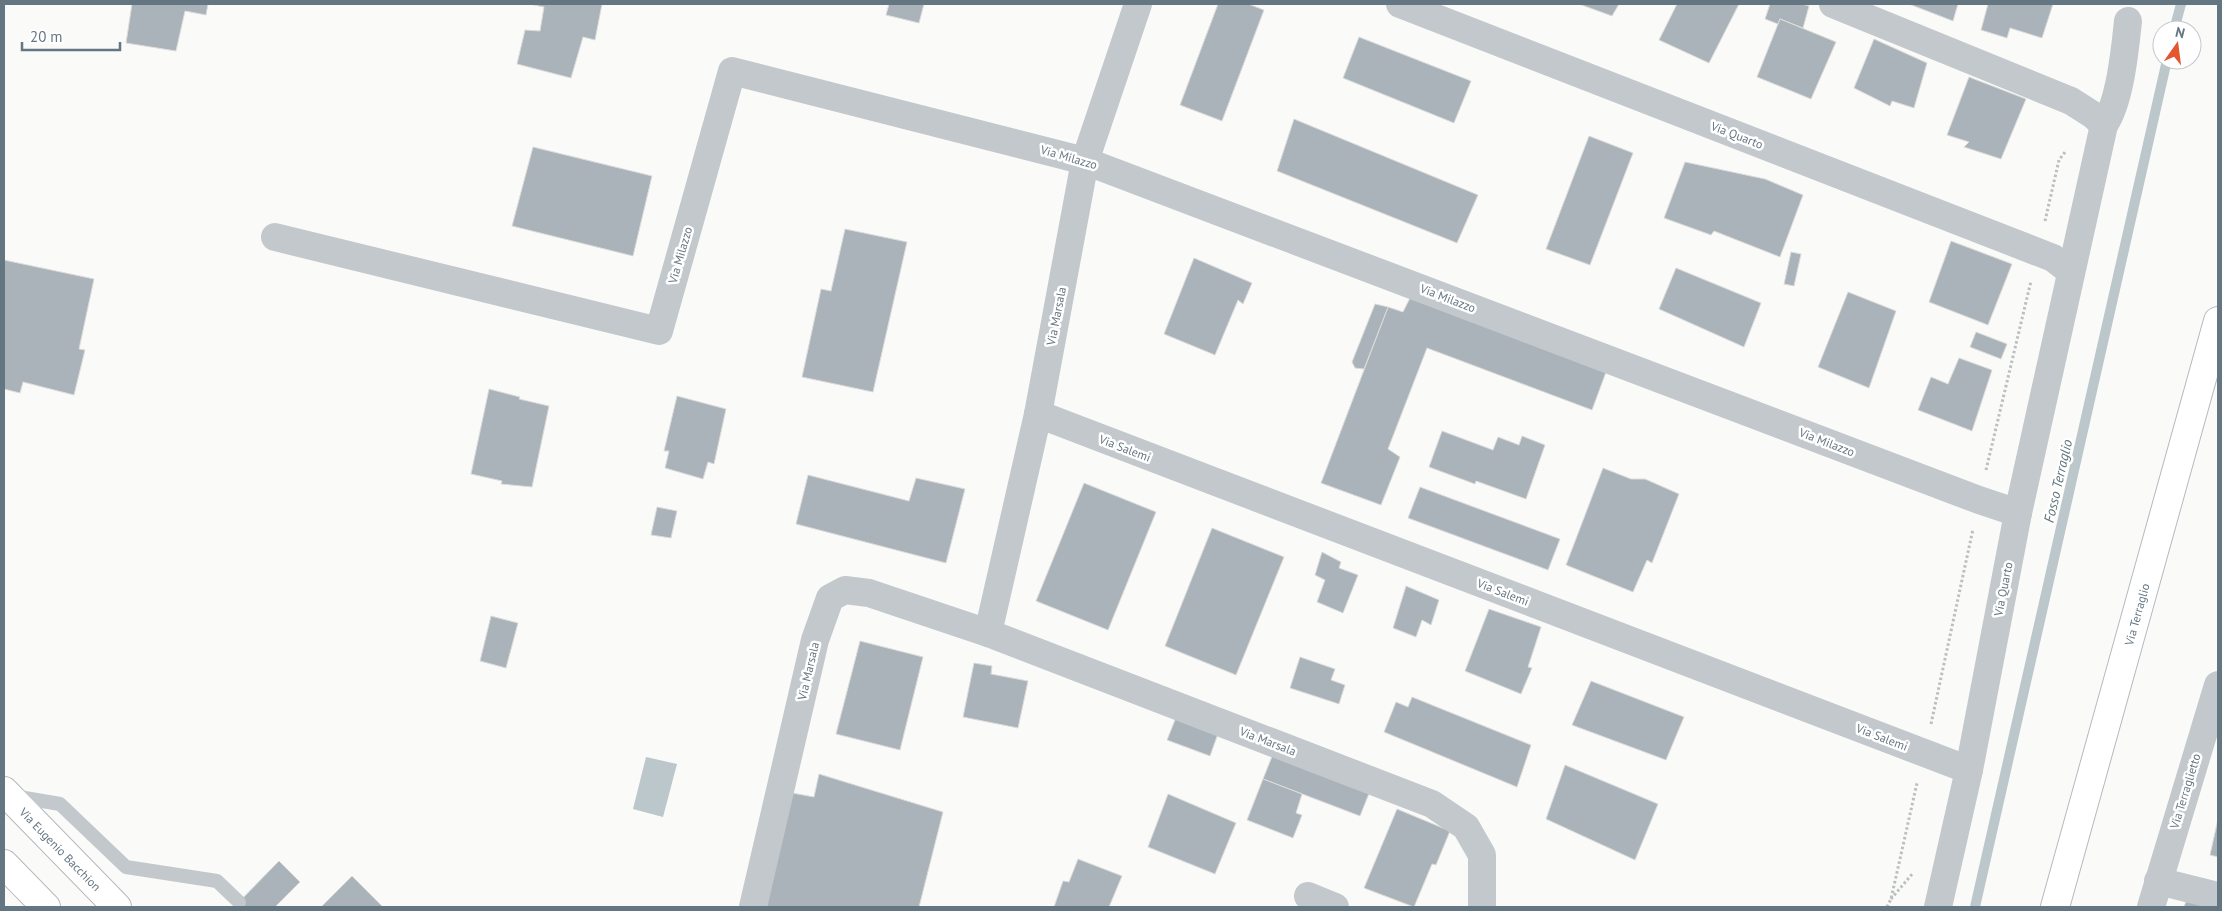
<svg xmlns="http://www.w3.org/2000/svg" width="2222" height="911" font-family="'PT Sans',sans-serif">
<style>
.water{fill:#bbc7cb}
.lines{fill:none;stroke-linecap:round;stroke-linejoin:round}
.stream{stroke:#bbc7cb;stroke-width:10}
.building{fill:#aab3b9;stroke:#dcdcda}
.primary-casing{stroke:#b5babe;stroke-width:30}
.path{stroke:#bbbfc2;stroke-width:3;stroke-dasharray:2.5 2.5;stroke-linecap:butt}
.lane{stroke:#c3c8cc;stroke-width:14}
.street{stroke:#c3c8cc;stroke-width:28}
.primary{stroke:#fff;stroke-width:28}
.labels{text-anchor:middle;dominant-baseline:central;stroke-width:5;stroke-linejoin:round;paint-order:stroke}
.street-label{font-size:12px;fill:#657683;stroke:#fff}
.water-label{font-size:14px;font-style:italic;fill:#60757c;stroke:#fff}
</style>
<rect width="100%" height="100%" fill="#fafaf8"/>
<!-- water -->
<path class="water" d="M646,757L677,764L663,817L633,809Z"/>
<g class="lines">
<!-- stream -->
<g class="stream">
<path d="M2174,30L2181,4"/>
<path d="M1975,907L2167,60"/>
</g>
</g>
<!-- building -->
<g class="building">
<path d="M132,4H208L206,15L185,11L176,51L126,43Z"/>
<path d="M529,4H602L595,40L583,37L571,78L517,64L525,30L540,31L544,7Z"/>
<path d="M889,4H924L919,23L886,15Z"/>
<path d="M1218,4H1248L1264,10L1222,121L1180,105Z"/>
<path d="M1579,4H1619L1612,16Z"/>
<path d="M1677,4H1739L1709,63L1659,40Z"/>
<path d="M1770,4H1802L1809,6L1803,28L1780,19L1778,24L1765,19Z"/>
<path d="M1909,4H1958L1953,21Z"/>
<path d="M1988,4H2053L2042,38L2010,28L2007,38L1981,30Z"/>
<path d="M1780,19L1836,42L1811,99L1757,77Z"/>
<path d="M1359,37L1471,81L1454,123L1343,78Z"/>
<path d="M1874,39L1927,63L1914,108L1892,101L1890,106L1854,88Z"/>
<path d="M1969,77L2026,99L2001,159L1964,147L1969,142L1947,135Z"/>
<path d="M1294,119L1478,195L1457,243L1277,171Z"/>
<path d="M1589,136L1633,153L1590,265L1546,249Z"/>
<path d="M533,147L652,176L633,256L512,226Z"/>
<path d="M1685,162L1765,179L1803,195L1780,257L1714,231L1711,235L1664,218Z"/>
<path d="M845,229L907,242L873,392L802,377L821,289L831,291Z"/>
<path d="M1951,241L2012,264L1988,325L1929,302Z"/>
<path d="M1791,252L1801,254L1794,286L1784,284Z"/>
<path d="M1194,258L1252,283L1243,304L1238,300L1215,355L1164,334Z"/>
<path d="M4,260L94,279L79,349L85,350L74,395L23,382L20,393L4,389Z"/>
<path d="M1676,268L1761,303L1744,347L1659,309Z"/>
<path d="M1414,290L1609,364L1592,410L1427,348L1388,449L1400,457L1381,505L1321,483L1388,307L1403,312Z"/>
<path d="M1848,292L1896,311L1869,388L1818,367Z"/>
<path d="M1375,304L1388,307L1364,369L1355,368L1352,362Z"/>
<path d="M1976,332L2007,344L2001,359L1970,347Z"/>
<path d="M1959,358L1992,370L1972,431L1918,410L1931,377L1948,384Z"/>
<path d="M489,389L520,397L519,399L549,406L532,487L501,484L502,481L471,474Z"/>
<path d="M677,396L726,409L714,464L708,462L703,479L665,468L669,451H664Z"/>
<path d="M1442,431L1493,450L1498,437L1519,445L1522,436L1545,445L1526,499L1476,481L1475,484L1429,467Z"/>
<path d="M1603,468L1631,479H1645L1679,494L1652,563L1647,560L1633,592L1566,565Z"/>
<path d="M808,475L909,501L916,478L965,489L946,563L796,524Z"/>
<path d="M1084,483L1156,512L1108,630L1036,601Z"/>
<path d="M1420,487L1560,539L1548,570L1408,518Z"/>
<path d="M657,507L677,511L671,538L651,535Z"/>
<path d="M1212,528L1284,557L1236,675L1165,646Z"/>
<path d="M1322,552L1341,562L1339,568L1358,575L1343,613L1317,602L1325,580L1315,575Z"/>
<path d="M1406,586L1439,600L1431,625L1422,620L1416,637L1393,628Z"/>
<path d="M1489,609L1541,627L1528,667L1532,668L1521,694L1465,671Z"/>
<path d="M491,616L518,623L506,668L480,661Z"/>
<path d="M860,641L923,657L900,750L836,734Z"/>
<path d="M1300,657L1335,669L1331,680L1345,685L1339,704L1290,688Z"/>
<path d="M974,663L992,666L991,674L1028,681L1018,728L963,717Z"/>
<path d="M1591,681L1684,717L1666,760L1572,725Z"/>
<path d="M1412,697L1531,745L1517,787L1384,732L1396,702L1408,707Z"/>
<path d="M1177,715L1219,731L1210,756L1167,740Z"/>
<path d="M1273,754L1370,791L1360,816L1263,779Z"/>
<path d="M1565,765L1658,804L1635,860L1546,819Z"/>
<path d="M819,774L943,812L919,907H764L787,792L814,797Z"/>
<path d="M1263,779L1302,794L1296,813L1302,815L1293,838L1247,820Z"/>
<path d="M1168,794L1236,823L1215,874L1148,847Z"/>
<path d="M1397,809L1450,831L1436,865L1432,864L1414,907L1364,888Z"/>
<path d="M2218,819V857L2210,855Z"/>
<path d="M1078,859L1122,876L1109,907H1054L1063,881L1069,882Z"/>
<path d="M279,861L300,882L275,907H234Z"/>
<path d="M352,876L383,907H321Z"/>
<path d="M2187,898L2218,907H2184Z"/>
</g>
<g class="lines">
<defs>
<g id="primary">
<path id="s1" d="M4,791L117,907"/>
<path d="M4,864L46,907"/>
<path id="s2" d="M2055,907L2218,321"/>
</g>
</defs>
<!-- primary casing -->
<use href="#primary" class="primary-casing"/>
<!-- path -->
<g class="path">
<path d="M2045,221L2059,160L2065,152"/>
<path d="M1986,470L2031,281"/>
<path d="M1931,724L1973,529"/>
<path d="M1891,899L1913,873"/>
<path d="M1887,907L1891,899L1917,783"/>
</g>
<!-- lane -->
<path class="lane" d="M13,796L60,804L126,867L217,881L239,902"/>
<!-- street -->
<g class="street">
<path d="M1138,4L1085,161L1038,414L988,633L1432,804L1466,827L1482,855V907"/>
<path d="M1400,4L2053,258L2071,272"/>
<path d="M1833,4L2071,101L2093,115L2104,125"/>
<path d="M275,237L659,331L732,71L1085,161L1979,500L2018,513"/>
<path d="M1038,414L1969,770"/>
<path d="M2158,881L2218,896"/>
<path d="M1308,896L1335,907"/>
<path d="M753,907L815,640L830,598L845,590L869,593L988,633"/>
<path d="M1938,907L1969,770L2018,513L2104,125C2120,102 2125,50 2128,21"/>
<path d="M2151,907L2218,685"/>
</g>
<!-- primary -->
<use href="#primary" class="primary"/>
</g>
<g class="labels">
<!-- street labels -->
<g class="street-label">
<text transform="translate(1737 135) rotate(21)">Via Quarto</text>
<text transform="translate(1069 157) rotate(16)">Via Milazzo</text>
<text transform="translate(680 255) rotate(-74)">Via Milazzo</text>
<text transform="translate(1448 298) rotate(21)">Via Milazzo</text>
<text transform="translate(1056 316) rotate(-79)">Via Marsala</text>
<text transform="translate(1827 442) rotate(21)">Via Milazzo</text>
<text transform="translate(1125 448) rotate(21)">Via Salemi</text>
<text transform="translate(2003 589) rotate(-79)">Via Quarto</text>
<text transform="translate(1503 592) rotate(21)">Via Salemi</text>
<text stroke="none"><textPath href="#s2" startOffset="304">Via Terraglio</textPath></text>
<text transform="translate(808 671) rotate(-77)">Via Marsala</text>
<text transform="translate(1882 737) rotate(21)">Via Salemi</text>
<text transform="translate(1268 741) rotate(21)">Via Marsala</text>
<text transform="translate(2185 791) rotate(-73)">Via Terraglietto</text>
<text stroke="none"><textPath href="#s1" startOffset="81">Via Eugenio Bacchion</textPath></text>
</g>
<!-- water labels -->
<g class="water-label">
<text transform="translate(2058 481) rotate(-77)">Fosso Terraglio</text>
</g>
</g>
<!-- border -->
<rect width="2222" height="911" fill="none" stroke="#657683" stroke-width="10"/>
<!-- north arrow -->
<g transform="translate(2177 45) rotate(14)"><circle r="24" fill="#ffffff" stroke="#c1c8cd"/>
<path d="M0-4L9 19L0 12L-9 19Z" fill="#e4572e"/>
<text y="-8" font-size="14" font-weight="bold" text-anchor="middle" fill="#657683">N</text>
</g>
<!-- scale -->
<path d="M22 42v8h98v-8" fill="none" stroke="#657683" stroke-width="2.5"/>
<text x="30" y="42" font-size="15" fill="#657683" stroke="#ffffff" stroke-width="4" paint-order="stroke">20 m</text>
</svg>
